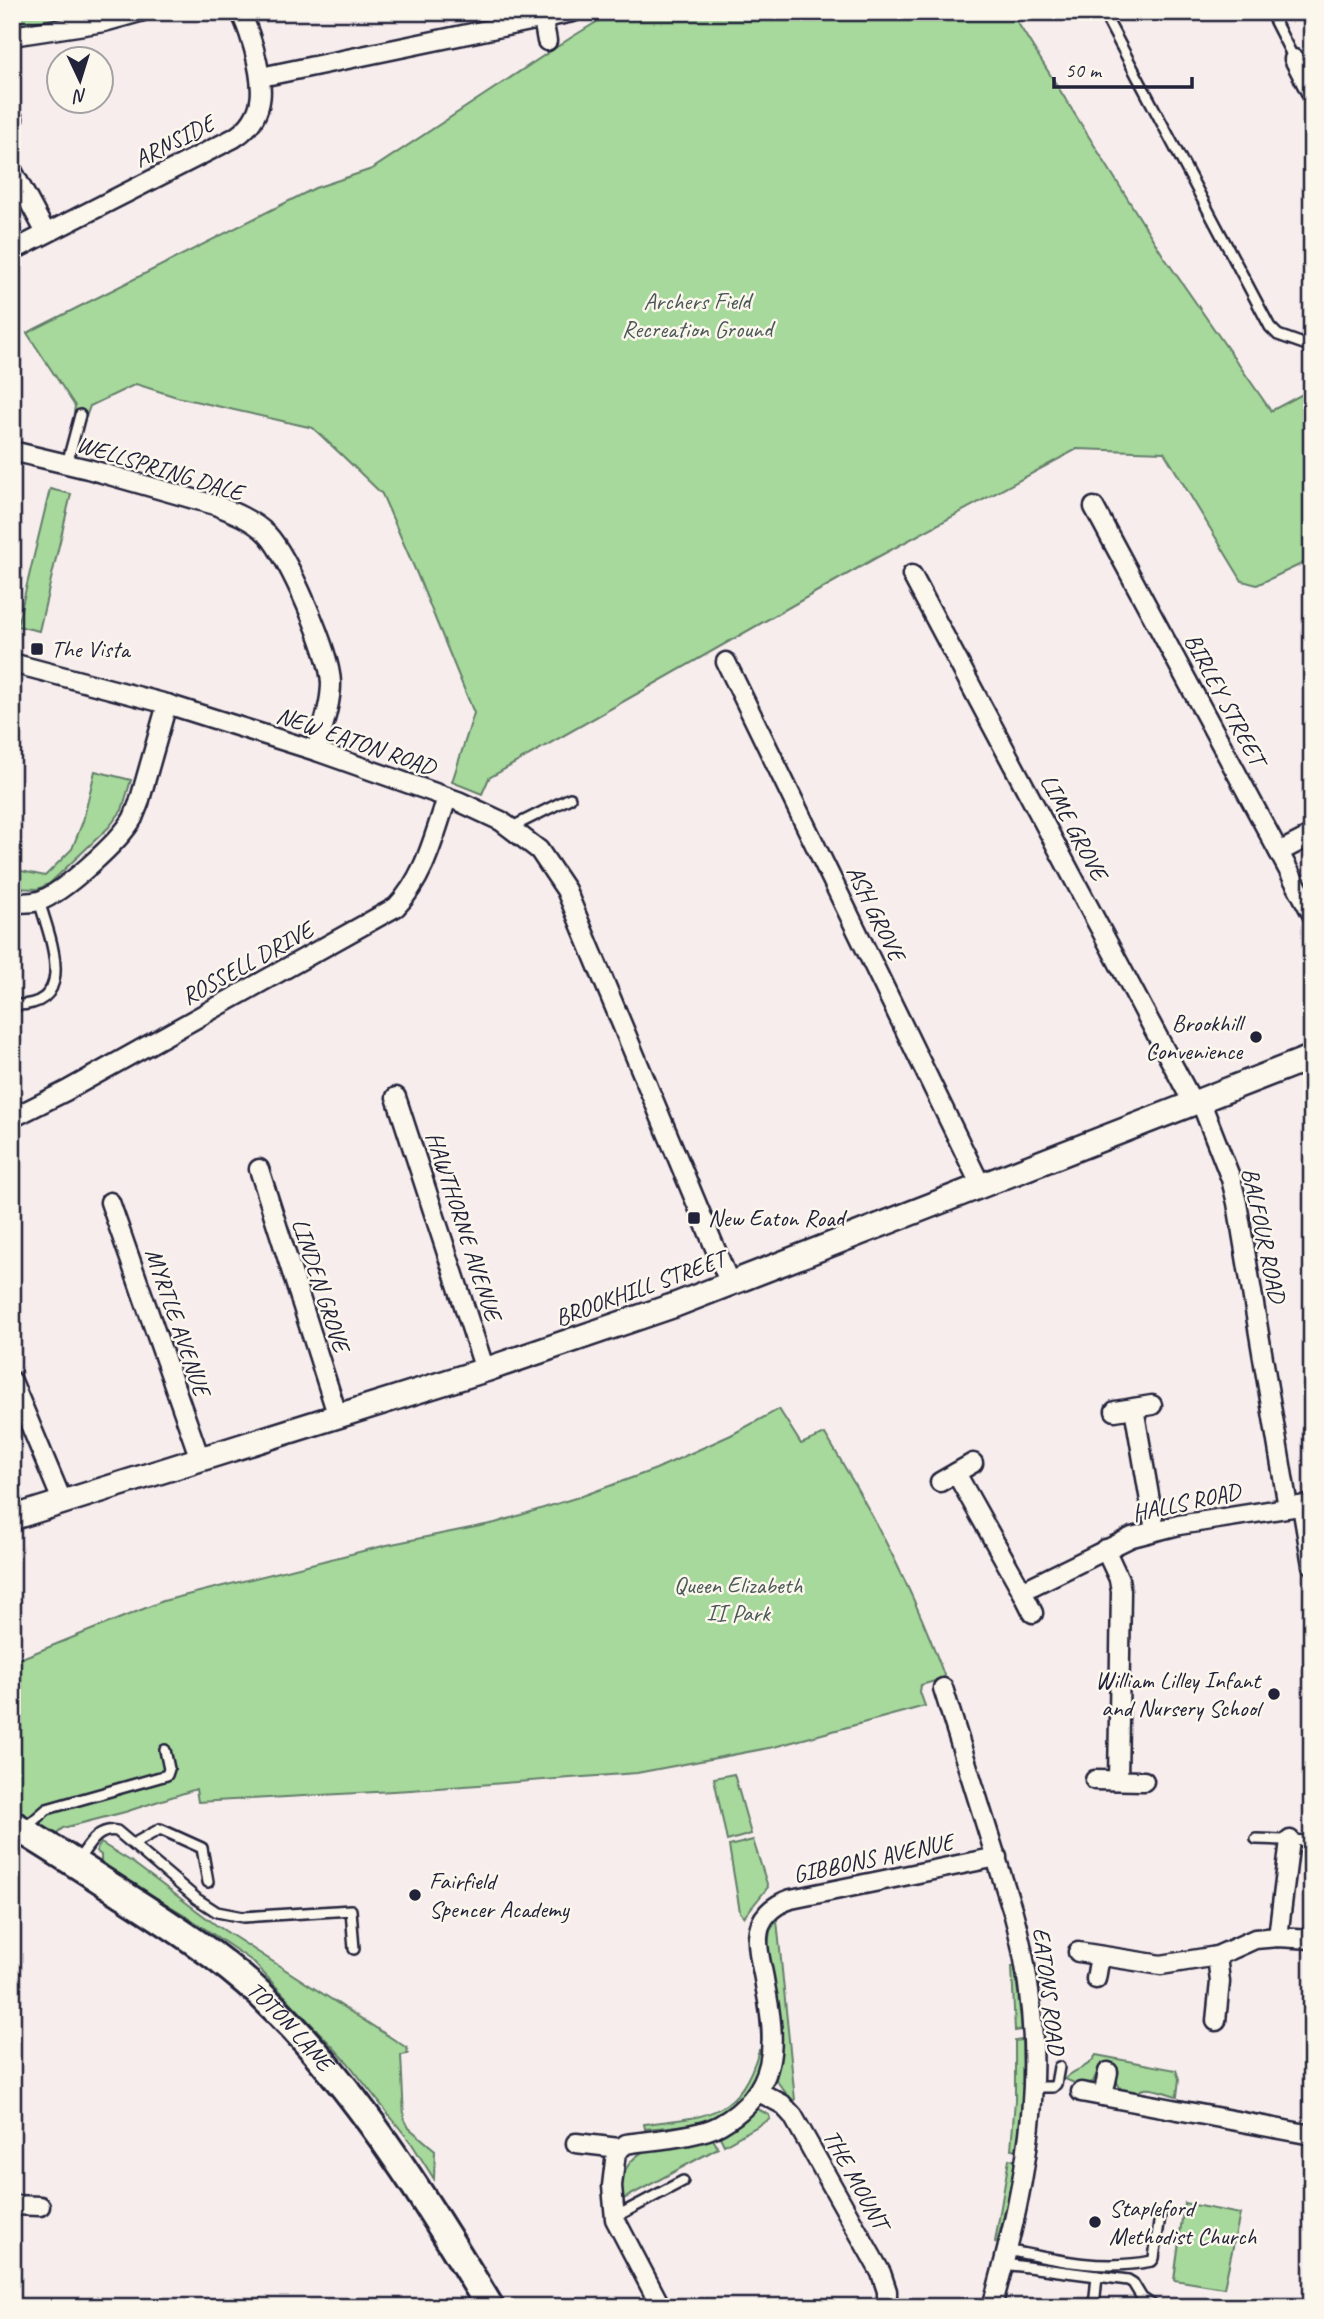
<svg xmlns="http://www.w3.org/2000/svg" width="1324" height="2319" font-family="Caveat,sans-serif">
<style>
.green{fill:#a6d99b;stroke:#647e6b;stroke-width:2}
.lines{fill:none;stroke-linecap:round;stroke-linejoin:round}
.service-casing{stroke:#22223b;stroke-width:14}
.minor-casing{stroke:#22223b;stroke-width:23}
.tertiary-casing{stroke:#22223b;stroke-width:28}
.secondary-casing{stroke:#22223b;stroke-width:32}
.service{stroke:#fbf7ec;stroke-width:9}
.minor{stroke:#fbf7ec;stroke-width:18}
.tertiary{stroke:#fbf7ec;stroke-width:23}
.secondary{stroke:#fbf7ec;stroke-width:26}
.poi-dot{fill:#22223b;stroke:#fbf7ec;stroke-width:2.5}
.labels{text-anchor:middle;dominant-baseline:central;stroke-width:5;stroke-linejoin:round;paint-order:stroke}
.street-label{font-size:24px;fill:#22223b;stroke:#fbf7ec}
.park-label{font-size:24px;fill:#4a5958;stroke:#fbf7ec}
.poi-label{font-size:24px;fill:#22223b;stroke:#fbf7ec;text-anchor:start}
</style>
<rect width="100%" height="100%" fill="#f8eded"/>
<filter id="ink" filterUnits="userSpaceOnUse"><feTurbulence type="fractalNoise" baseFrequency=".0143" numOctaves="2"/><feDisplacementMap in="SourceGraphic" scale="14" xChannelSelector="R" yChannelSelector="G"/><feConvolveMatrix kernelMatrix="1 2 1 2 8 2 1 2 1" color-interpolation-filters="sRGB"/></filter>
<g filter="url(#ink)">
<!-- green -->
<g class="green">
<path d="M12,12H93L12,27Z"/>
<path d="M613,12H1011L1164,257L1271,411L1312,389V559L1257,585L1242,581L1164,452L1077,449L874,559L489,778L482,794L452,782L474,713L417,574L382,494L347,460L313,428L177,397L136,384L90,406L86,417L74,413L75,406L27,333L315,188L372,169L572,37Z"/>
<path d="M50,489L71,494L39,631L17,626Z"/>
<path d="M95,771L131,780L122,810L109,827L49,884L38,889L12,888V869L45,876L72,849L83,821Z"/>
<path d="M779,1409L801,1444L825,1434C872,1511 915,1593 945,1678L921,1685L920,1692L925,1706L774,1747L637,1773L411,1790L198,1802L196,1789L125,1812L63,1828L54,1835L12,1810V1662L163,1601L387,1545L495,1523L585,1495L656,1469L731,1435Z"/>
<path d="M734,1774L751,1834L727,1841L714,1778Z"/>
<path d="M753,1840L768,1887L744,1917L740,1912L729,1846Z"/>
<path d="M101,1843L132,1862L216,1925L407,2048L408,2054L401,2055L404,2118L409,2128L435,2150L434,2179L412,2144L348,2063L252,1961L185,1915L101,1865V1855L96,1851Z"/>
<path d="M777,1920L795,2100L792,2101L776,2080L780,2050L779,2017L767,1951L770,1931Z"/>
<path d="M1012,1967H1015L1022,2030L1015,2031Z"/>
<path d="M1022,2040L1023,2110L1019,2150L1011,2149L1015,2100V2041Z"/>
<path d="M759,2050L765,2051C762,2061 760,2073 755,2082C732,2125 686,2125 645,2129L644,2124C706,2117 739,2118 759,2050Z"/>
<path d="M1096,2055L1176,2070L1179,2079L1177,2096C1168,2094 1153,2087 1144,2089C1135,2091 1143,2093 1133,2093C1119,2094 1115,2081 1116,2070L1100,2066L1093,2082L1079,2085L1065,2079C1074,2068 1089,2069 1096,2055Z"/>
<path d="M758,2109L769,2115L770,2119L724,2145L720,2137L722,2132Z"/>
<path d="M709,2136L713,2139L718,2148L618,2202C620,2142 662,2145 709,2136Z"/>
<path d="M1009,2159L1018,2161L997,2243L995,2242Z"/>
<path d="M1184,2203L1240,2214L1224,2288L1174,2280Z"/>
</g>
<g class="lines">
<defs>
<g id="service">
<path d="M1103,12L1270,327L1278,335L1312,347"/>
<path d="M1270,12L1294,59"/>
<path d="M67,464L80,415"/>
<path d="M510,828L570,798"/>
<path d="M12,1005C80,1008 50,938 39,901"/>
<path d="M27,1831L33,1821L47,1809L167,1775L169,1769L165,1750"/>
<path d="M1256,1839L1312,1841"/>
<path d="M133,1844L160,1829L202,1848L208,1882"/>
<path d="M78,1860C88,1847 97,1827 117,1831L197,1899L217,1912L243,1917L351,1910L354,1949"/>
<path d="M1035,2087H1053L1056,2084L1059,2067"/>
<path d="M615,2217L683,2181"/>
<path d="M1007,2250C1055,2260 1103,2271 1152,2261L1154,2258L1160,2216"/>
<path d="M1004,2264L1128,2280L1133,2283L1142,2298L1155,2307"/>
<path d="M1094,2307L1097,2276"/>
</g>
<g id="minor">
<path d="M543,19L547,41"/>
<path d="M12,36L104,22L140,12"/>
<path d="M1294,59L1312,94"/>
<path d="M261,77L573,12"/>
<path d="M12,119H13"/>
<path d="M12,170L46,233"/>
<path d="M12,251L234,138C269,116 263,83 254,49C250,36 247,24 240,12"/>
<path d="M12,451L88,469L215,505C233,512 253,520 267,534C288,556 330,652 331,683C331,705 322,729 316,751"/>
<path d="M1094,507L1312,914"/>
<path d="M912,575L1193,1103"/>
<path d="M726,662L981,1186"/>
<path d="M12,663L167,704L316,751L458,801L501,821L539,850L566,890L730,1284"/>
<path d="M1279,852L1312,835"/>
<path d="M12,902C21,903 31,903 39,901C63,893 121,840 133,818C135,813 137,808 139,803L167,704"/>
<path d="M396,1097L485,1370"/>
<path d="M1200,1100L1231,1179L1237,1203L1288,1507"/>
<path d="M12,1118L66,1091L396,907C425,877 434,836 447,798"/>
<path d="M259,1169L338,1417"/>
<path d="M110,1202L200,1459"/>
<path d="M12,1381L63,1503"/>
<path d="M1134,1408L1155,1530"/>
<path d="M1115,1411L1152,1405"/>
<path d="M956,1473L1022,1591"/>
<path d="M940,1482L973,1463"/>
<path d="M1302,1506L1312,1565"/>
<path d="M1105,1549L1119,1579L1121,1591L1118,1780"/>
<path d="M1033,1613L1022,1591L1132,1537L1179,1525L1312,1504"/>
<path d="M943,1688L1013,1912C1052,2053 1030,2170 992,2307"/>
<path d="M1095,1780L1144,1781"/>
<path d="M1278,1937L1290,1840"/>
<path d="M1078,1952L1161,1965L1217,1956L1255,1939L1278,1937L1312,1939"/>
<path d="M1096,1979L1100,1956"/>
<path d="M1216,2021L1220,1982L1217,1956"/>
<path d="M759,2092L782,2104L793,2116L881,2273L887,2291V2307"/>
<path d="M1081,2092L1312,2135"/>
<path d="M1103,2096L1108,2072"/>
<path d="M576,2143L619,2148"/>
<path d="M12,2205L40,2206"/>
<path d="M661,2307L615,2219L612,2186L616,2152L626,2144C651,2140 699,2137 720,2125C779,2091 777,2043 765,1985C763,1969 757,1953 758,1937C759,1917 773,1905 791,1899L997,1857"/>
</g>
<path id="tertiary" d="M12,1518L485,1370L675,1305L1312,1057"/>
<g id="secondary">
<path id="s1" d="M12,1824C47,1845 81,1867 115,1889C166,1922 217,1954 261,1995C351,2080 427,2201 490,2307"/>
</g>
</defs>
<!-- service casing -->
<use href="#service" class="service-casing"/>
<!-- minor casing -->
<use href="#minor" class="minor-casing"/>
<!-- tertiary casing -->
<use href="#tertiary" class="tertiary-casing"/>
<!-- secondary casing -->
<use href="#secondary" class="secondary-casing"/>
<!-- service -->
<use href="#service" class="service"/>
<!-- minor -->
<use href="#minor" class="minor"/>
<!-- tertiary -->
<use href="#tertiary" class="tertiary"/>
<!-- secondary -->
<use href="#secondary" class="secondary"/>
</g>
</g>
<!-- markers -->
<g class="poi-dot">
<rect x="30" y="642" width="14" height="14" rx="3.5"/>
<circle cx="1256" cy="1037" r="7"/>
<rect x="687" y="1211" width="14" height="14" rx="3.5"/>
<circle cx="1274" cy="1694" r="7"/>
<circle cx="415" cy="1895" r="7"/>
<circle cx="1095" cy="2222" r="7"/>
</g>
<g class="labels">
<!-- street labels -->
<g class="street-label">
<text transform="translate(174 141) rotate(-27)">ARNSIDE</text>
<text transform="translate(160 468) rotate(17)">WELLSPRING DALE</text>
<text transform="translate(1225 699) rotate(62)">BIRLEY STREET</text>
<text transform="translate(356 741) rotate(19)">NEW EATON ROAD</text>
<text transform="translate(1074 827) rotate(62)">LIME GROVE</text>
<text transform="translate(876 913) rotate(64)">ASH GROVE</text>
<text transform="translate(247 963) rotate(-29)">ROSSELL DRIVE</text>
<text transform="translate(464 1226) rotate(72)">HAWTHORNE AVENUE</text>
<text transform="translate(1264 1235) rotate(78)">BALFOUR ROAD</text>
<text transform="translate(321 1285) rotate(72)">LINDEN GROVE</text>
<text transform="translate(640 1288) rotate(-20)">BROOKHILL STREET</text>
<text transform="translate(178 1322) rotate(71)">MYRTLE AVENUE</text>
<text transform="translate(1186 1502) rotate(-12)">HALLS ROAD</text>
<text transform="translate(873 1858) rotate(-12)">GIBBONS AVENUE</text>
<text transform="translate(1049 1991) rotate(83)">EATONS ROAD</text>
<text stroke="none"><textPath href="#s1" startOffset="345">TOTON LANE</textPath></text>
<text transform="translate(856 2179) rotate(61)">THE MOUNT</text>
</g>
<!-- park labels -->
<g class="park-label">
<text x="697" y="301">Archers Field<tspan x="697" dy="28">Recreation Ground</tspan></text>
<text x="738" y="1585">Queen Elizabeth<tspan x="738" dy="28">II Park</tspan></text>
</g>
<!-- poi labels -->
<g class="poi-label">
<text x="51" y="649">The Vista</text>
<text x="1242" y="1023" text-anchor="end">Brookhill<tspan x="1242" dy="28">Convenience</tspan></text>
<text x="708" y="1218">New Eaton Road</text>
<text x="1260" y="1680" text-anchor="end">William Lilley Infant<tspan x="1260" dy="28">and Nursery School</tspan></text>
<text x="429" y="1881">Fairfield<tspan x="429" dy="28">Spencer Academy</tspan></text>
<text x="1109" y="2208">Stapleford<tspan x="1109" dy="28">Methodist Church</tspan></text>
</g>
</g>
<!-- margin -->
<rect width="1324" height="2319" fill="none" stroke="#fbf7ec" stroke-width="42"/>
<rect x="21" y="21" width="1282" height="2277" fill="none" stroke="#22223b" stroke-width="2.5" filter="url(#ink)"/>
<!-- north arrow -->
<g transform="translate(80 80) rotate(176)"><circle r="33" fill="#fbf7ec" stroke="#a4a2a5" stroke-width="2"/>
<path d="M0-5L12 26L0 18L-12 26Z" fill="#22223b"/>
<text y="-10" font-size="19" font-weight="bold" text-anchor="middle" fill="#22223b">N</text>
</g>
<!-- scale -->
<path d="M1054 77v10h138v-10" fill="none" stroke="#22223b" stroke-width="3.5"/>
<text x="1065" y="77" font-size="21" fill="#22223b" stroke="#fbf7ec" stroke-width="5" paint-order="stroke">50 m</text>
</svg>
